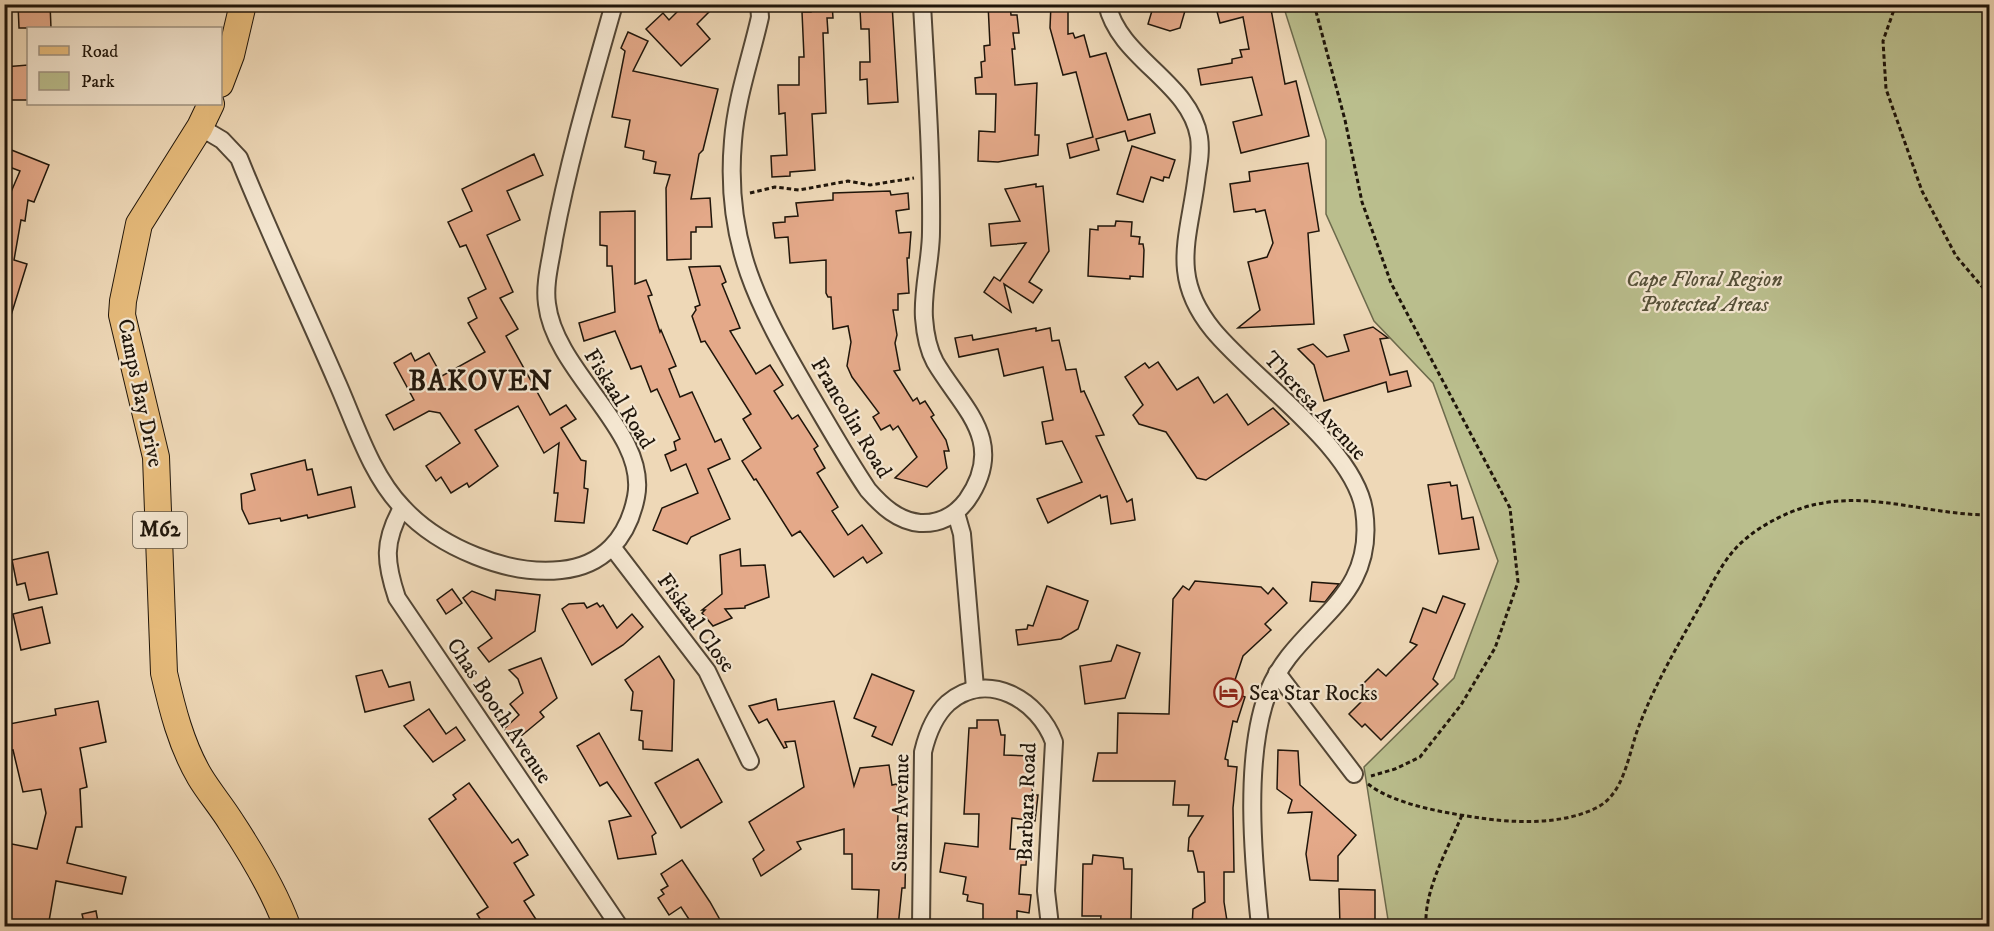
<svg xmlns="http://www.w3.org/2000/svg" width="1994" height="931" font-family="'IM FELL DW Pica',serif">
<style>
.green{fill:#babe8d;stroke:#6c6a4c;stroke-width:1.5}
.building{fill:#e4a989;stroke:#1f150a;stroke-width:1.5}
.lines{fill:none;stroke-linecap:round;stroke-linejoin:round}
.minor-casing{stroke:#534635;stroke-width:20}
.primary-casing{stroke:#1f150a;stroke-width:28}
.path{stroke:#1f150a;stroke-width:3;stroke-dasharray:4.5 3;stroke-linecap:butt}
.minor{stroke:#f4e6d0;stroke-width:16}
.primary{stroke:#e7bc7c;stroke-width:26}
.labels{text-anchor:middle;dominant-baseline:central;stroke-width:4.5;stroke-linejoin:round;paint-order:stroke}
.shield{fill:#f4e6d0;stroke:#5f5445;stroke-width:1.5}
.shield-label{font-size:21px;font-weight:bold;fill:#1f150a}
.park-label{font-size:22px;font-style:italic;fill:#555038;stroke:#f4e6d0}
.street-label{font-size:22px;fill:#1f150a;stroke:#f4e6d0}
.poi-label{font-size:22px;fill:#1f150a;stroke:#f4e6d0;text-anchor:start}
.district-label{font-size:28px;font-weight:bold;letter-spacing:1.5px;fill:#1f150a;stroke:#f4e6d0}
</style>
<rect width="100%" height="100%" fill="#eed8b7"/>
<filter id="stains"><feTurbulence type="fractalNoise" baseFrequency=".00333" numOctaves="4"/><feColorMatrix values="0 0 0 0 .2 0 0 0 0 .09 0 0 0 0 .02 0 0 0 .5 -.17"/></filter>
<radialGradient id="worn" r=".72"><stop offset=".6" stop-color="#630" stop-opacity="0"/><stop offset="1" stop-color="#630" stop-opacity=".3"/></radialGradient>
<!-- green -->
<path class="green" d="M1283,5H1989V926H1389L1364,767L1454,678L1498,561L1433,383L1374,321L1326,214V140Z"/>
<!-- building -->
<g class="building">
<path d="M18,4H50L51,28H19Z"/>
<path d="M685,4H717L697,24L710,39L681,66L646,29L663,13L669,20Z"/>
<path d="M811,4H832L833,18H827L828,33H823L826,113L812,114L815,170L790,172V176L772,177L771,156L787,155L785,113L779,114L778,85H799V57H804L802,12H811Z"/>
<path d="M864,4H892L898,102L868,104L867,79L860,80V62H870L869,29H861L860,9L864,8Z"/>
<path d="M988,4H1010L1011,15H1017L1019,33H1013L1015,49H1012L1015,85L1037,83L1035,135H1039L1038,155L998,162L978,161L979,131L995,132L996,94H976L975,78L982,77L981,62L985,61L984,46L990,45Z"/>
<path d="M1051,4H1068V34L1073,33L1075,38L1084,35L1090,57L1106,53L1128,120L1150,114L1155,133L1128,141L1125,131L1096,139L1099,150L1070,158L1067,144L1093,137L1076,72L1063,75L1050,28Z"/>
<path d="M1154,4H1187L1180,28L1170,31L1148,24Z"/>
<path d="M1215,4H1270L1285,84L1296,81L1309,136L1241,153L1233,122L1262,115L1252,77L1201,85L1198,69L1232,63V59L1242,57L1240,50L1249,49L1243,17L1220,23Z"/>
<path d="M628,32L648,41L633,71L718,89L703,150L699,154L691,199L710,198L712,227H696V232H691V259L667,260L666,188L670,175L654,173L656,162L643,159L644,151L625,147L630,120L612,117L625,51L621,48Z"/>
<path d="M28,65V100H4V67Z"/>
<path d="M1132,146L1175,160L1169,178L1164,177L1163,181L1151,177L1143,202L1117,194Z"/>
<path d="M4,147L49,165L34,202L28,200L25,221L21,220L14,260L27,264L8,325H4V199H8L20,171L4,165Z"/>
<path d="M534,154L543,175L507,191L520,220L487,235L513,292L500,298L518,329L506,336L550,415L566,405L576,419L561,428L581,460L586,461L584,488L588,489L584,523L555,521L558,493H554L559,443L544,453L518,406L475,430L498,466L469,487L467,483L451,493L441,477L436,481L426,466L460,443L440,413L429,411L394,430L386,415L414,400L394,363L411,353L415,361L429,353L442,376L485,352L468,323L477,318L468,298L486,289L466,245L460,247L448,222L472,211L462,189Z"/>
<path d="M1308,163L1319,231L1308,233L1314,324L1238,328L1260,310L1248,262L1267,257L1273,243L1265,210L1256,212L1255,209L1234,212L1230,184L1250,181L1249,172Z"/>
<path d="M1036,184V187L1043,186L1049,251L1029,282L1042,290L1033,303L1004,284L1011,312L984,292L994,277L1000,281L1026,243L991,246L989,224L1020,221L1005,189Z"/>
<path d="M890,191L891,195L908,193L909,209L896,211L899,233L911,232L909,258H907L909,293L898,294V310H893L897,335L895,343L900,370L894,371L913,401L917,398L920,404L925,401L934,415L931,417L946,440L949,451H944L947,468L927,487L895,478L917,457L898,426L893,430L890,425L881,430L873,417L879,413L852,377L847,366L851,342L848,326L833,329L831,297H828L826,293V260L790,263L788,237L775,238L773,223L785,222V217L798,216L796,203L833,200V193Z"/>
<path d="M635,211V284L646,280L652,295L648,296L660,332L661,330L676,366L669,369L680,397L692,392L715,442L721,439L730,459L708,469L730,519L691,537L687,544L653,530L662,508L698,493L686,464L671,471L665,455L676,450L674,442L680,439L657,389L651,392L641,366L631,369L615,331L584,341L579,323L615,312L612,266H607V246L600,245V212Z"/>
<path d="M1116,221L1132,222L1131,236L1140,237L1139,244H1143L1144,250L1143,277L1130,276V279L1088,276L1090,229L1098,230V226H1115Z"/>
<path d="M720,266L726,282L722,284L740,328L730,331L756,374L770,365L783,385L774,391L792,419L798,415L818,446L814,449L825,468L817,473L838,507L832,511L848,535L862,525L882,553L867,563L863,557L834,577L800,531L792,536L756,479L754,480L742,461L761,448L743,419L751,414L705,341L701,342L692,316L696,310L695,307L700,305L689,267Z"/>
<path d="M1373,327L1388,338L1380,339L1390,375L1407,371L1411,386L1388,392L1386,382L1324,401L1314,365L1298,349L1313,344L1327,357L1349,351L1344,335Z"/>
<path d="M1036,328V331L1050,328L1052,341L1059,340L1066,370L1076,369L1081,392L1084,391L1104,435L1096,436L1127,502L1132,499L1135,520L1111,524L1107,496L1101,498L1100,495L1048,523L1037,499L1082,482L1062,441L1046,444L1042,422L1053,420L1043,367L1004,376L998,349L959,357L955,338L972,335L973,340Z"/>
<path d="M1158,362L1177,390L1198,377L1214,403L1227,394L1248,425L1273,408L1289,424L1206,480L1197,478L1166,432L1139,424L1133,415L1143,405L1125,377L1145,363L1149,368Z"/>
<path d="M305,460L307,470L312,469L318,495L351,487L355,507L308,518L307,515L281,521L280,518L249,524L242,509L241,494L255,490L251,474Z"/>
<path d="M1450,482L1451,486L1457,485L1462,519L1473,517L1479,549L1439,554L1428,485Z"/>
<path d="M740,549L741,566L765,565L769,597L745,606V608L725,609L732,618L713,626L702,613L705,610H702L722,594L720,555Z"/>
<path d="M48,552L57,594L29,600L25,583L17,585L12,560Z"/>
<path d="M1195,581L1261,587L1268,594L1273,588L1287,603L1265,624L1271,630L1243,656L1231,692L1245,697L1237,722L1233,721L1225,759L1228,760V766L1237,767L1233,808L1234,872H1224V902L1228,927H1192L1193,909L1205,902L1204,872H1198L1193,851H1188L1189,838L1203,816H1188L1189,805H1173L1175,781H1093L1098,753H1117L1118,713L1169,714L1173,599L1183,586L1189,590Z"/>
<path d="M1312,582L1339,584L1325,602L1310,601Z"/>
<path d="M1047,586L1088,601L1078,629L1061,639L1018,645L1016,630L1027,629L1028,625L1033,626Z"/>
<path d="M452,589L462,603L446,614L437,600Z"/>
<path d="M496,590L540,595L535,631L489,662L478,648L492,638L463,598L472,591L495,600Z"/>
<path d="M1443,596L1465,604L1433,679L1438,684L1381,740L1365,724L1362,727L1349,714L1370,693L1362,685L1378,669L1386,676L1417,645L1410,642L1423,608L1436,613Z"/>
<path d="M584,603L587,608L597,603L600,607L603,605L617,628L632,614L643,627L623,645L592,665L562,609L569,604Z"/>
<path d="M42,607L50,643L21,650L13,614Z"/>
<path d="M1117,645L1140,653L1125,698L1085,704L1080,666L1111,661Z"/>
<path d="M659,656L674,680L672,751L643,749V741L639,740L642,711L631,710L633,692L625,680Z"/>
<path d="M541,658L557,698L540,712L544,717L514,742L504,729L519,715L510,704L523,693L518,679L509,670Z"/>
<path d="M382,670L389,687L410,682L414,700L365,712L356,676Z"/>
<path d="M872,674L914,691L892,745L872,736L876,727L854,718Z"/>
<path d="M776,699L778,710L834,701L854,786L860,768L889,765L892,785L897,784L901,815H898L897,839L906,846L905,888H902L898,927H877L879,890L852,889V854H844V829L797,842L801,849L761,876L753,859L764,850L749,822L804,787L795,741L785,742L787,747L784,748L767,719L759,723L749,706Z"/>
<path d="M98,701L106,742L80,748L87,787L80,789L82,827H76L67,863L126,877L122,894L56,881L48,927L4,924V874L10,846L12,844L37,849L46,813L41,789L23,792L13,750L4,752V725L56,715L55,709Z"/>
<path d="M429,709L446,734L456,727L465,740L433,762L404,726Z"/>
<path d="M977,720H998L1001,735H1005L1004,755L1030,756V770H1033L1032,795H1038L1035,821L1012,818L1010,849L1027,850L1026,865H1021L1019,894L1031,895L1029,913L1017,911V927H983V904L967,901L968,895L963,894L966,877L940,872L945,843L978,847L979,814H964L969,728H977Z"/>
<path d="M599,733L656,833L652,836L656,854L618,859L609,821L631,816L607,782L600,786L577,746Z"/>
<path d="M1278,750L1298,751L1300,785L1356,835L1338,856V881L1310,880L1306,854L1312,812L1288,813L1292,800L1277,789Z"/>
<path d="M698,759L722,802L681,828L655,783Z"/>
<path d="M469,783L512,843L518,839L528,855L514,863L534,895L524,901L541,927H485L477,914L488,907L429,819L456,799L453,795Z"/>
<path d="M1093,855L1123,858L1124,869H1132L1131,922L1100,925L1101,916H1082L1083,864H1092Z"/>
<path d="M682,860L710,902L724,927H694L681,907L669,915L658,898L664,894L661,890L668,886L661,874Z"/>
<path d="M1339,889L1375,890V927H1340Z"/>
<path d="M96,911L99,927H85L82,914Z"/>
</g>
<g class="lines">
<defs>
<g id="minor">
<path d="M759,4L760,17C751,57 736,99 733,141C724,244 759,307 809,393C828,425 847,459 868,490C882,506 898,521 920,523C940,524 955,516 967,500C1008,441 962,408 935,362C928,349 925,332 924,318C922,290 931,260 931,232C932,156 926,80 922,4"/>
<path d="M1107,4C1119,59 1190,82 1199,137C1201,150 1199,162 1197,174C1190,236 1168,275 1213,330C1254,380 1354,447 1364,510C1378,605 1295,620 1267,695C1244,759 1253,859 1260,926"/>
<path d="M200,127L222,140L239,158C269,233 304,306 336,380C355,422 370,474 403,508C439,547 508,576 561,570C603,566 628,538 636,497C649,432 555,373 547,304C544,283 551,260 554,239C569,159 592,82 614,4"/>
<path d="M402,508C383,542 385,562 397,598L619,926"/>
<path d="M956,513L962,534L975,688"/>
<path d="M613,548L707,671L750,761"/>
<path d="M1277,673L1354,774"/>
<path d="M921,926L923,752C927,735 935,715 948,703C987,669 1039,700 1054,742L1046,891L1050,926"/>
</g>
<g id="primary">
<path d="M220,84L231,55L243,4"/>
<path d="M211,104L200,127L139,224L123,301L122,315L156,457L164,673C172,708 181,745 200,777C209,792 221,806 231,822C252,854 274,890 287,926"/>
</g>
</defs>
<!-- minor casing -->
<use href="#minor" class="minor-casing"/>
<!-- primary casing -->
<use href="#primary" class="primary-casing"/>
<!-- path -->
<g class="path">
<path d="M1314,4L1345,120L1362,202L1391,283L1510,508L1518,582L1495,648L1461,705L1420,757L1395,769L1371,776"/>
<path d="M1896,4L1883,41L1886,89L1922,191L1956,256L1990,296"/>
<path d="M750,193L775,187L799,190L848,181L870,185L914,178"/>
<path d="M1368,784C1395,805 1446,813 1480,818C1515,823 1562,825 1596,808C1625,794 1628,754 1639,726C1655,684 1678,645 1700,606C1711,586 1721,564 1736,548C1747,536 1762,526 1776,519C1850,480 1915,515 1990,515"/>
<path d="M1426,926C1424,889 1448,849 1462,815"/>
</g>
<!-- minor -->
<use href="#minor" class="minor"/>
<!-- primary -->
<use href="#primary" class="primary"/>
</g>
<!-- icons -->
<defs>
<symbol id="hotel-ring" viewBox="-11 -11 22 22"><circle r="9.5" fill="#f4e6d0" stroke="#8f2418" stroke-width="1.5"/><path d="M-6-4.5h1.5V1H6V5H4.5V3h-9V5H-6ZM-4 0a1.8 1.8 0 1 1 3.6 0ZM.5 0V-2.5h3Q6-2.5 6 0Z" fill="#8f2418"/></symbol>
</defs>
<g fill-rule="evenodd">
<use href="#hotel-ring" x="1212" y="676" width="33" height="33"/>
</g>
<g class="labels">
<!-- shield labels -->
<rect class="shield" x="133" y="512" width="54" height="36" rx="4.5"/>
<g class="shield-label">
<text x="160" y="530">M62</text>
</g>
<!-- park labels -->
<g class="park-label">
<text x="1704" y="279">Cape Floral Region<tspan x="1704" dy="25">Protected Areas</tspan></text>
</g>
<!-- street labels -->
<g class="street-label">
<text transform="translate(140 393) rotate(78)">Camps Bay Drive</text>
<text transform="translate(619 399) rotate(58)">Fiskaal Road</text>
<text transform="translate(1315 406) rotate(47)">Theresa Avenue</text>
<text transform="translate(851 418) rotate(59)">Francolin Road</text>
<text transform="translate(696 623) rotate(54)">Fiskaal Close</text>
<text transform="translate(499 711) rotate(56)">Chas Booth Avenue</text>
<text transform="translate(1027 802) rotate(-88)">Barbara Road</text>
<text transform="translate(901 813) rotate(-89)">Susan Avenue</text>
</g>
<!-- poi labels -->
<g class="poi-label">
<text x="1249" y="693">Sea Star Rocks</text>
</g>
<!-- district labels -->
<g class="district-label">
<text x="481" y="381">BAKOVEN</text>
</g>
</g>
<!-- margin -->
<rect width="1994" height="931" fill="none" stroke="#eed8b7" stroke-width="24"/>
<rect x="6" y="6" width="1982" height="919" fill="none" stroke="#1f150a" stroke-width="3"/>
<rect x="12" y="12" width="1970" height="907" fill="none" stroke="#1f150a" stroke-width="1.5"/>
<!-- legend -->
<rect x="27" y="27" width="195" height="78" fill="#f4e6d0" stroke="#9f9281" stroke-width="1.5"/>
<rect x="39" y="46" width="30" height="9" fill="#e7bc7c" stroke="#9f9281" stroke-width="1.5"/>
<text x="81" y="57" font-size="18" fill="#1f150a">Road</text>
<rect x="39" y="72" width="30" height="18" fill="#babe8d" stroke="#9f9281" stroke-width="1.5"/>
<text x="81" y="87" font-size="18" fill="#1f150a">Park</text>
<rect width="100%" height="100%" filter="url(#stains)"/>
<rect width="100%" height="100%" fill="url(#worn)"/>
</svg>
